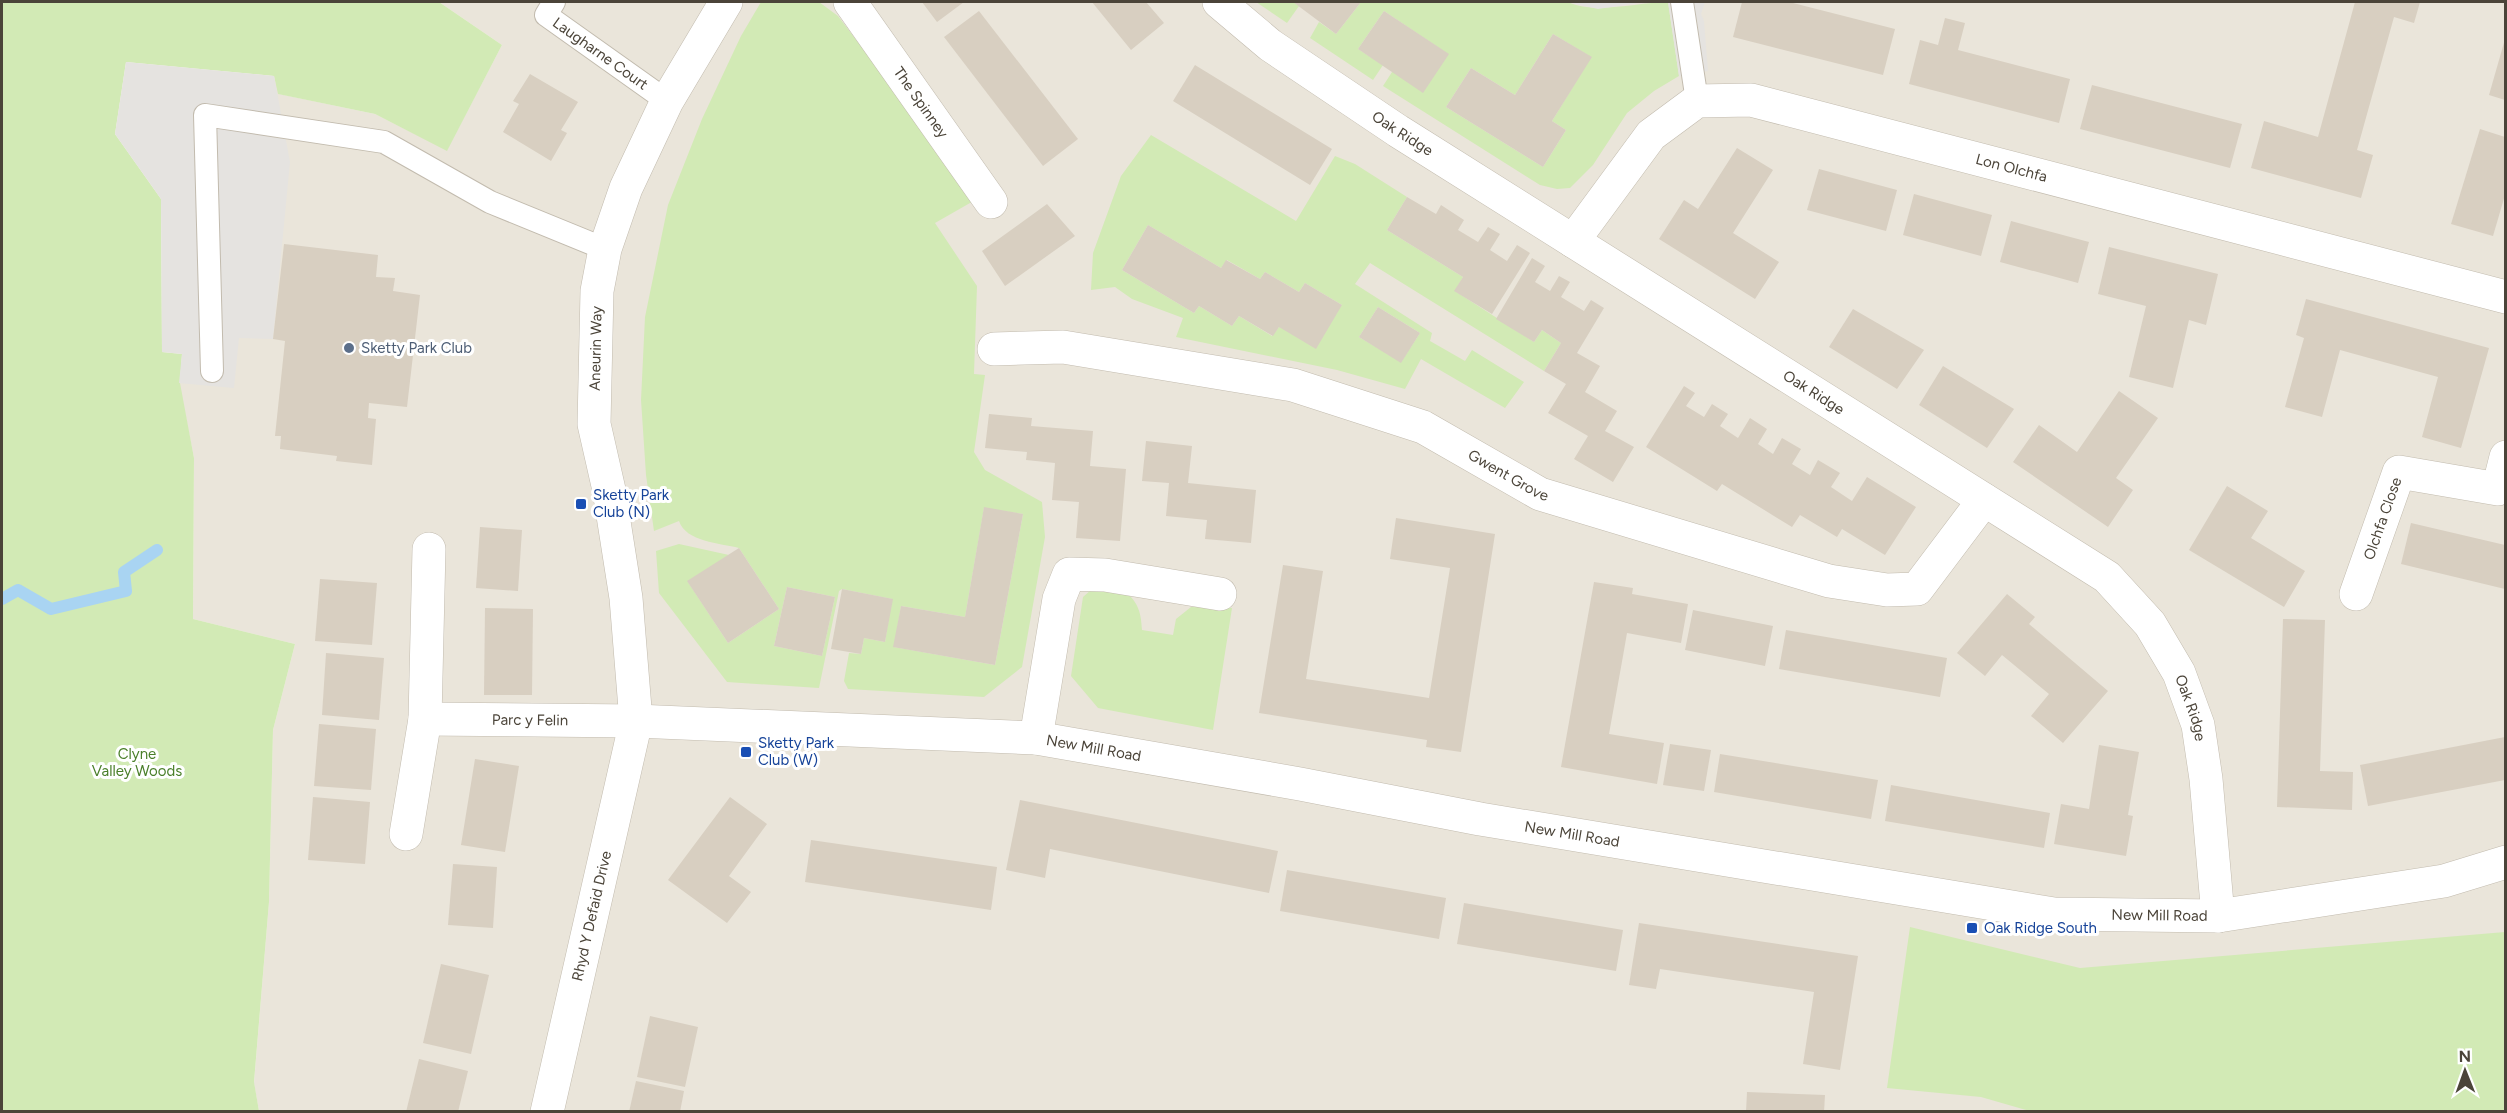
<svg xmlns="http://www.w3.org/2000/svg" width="2507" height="1113" font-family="Figtree,sans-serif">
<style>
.residential{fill:#eae5da}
.green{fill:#d2eab5;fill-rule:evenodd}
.parking{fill:#e5e3e0}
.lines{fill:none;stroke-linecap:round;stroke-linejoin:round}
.stream{stroke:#a9d4f2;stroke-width:12}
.building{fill:#d8cfc1}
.service-casing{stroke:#c2bbae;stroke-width:24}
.minor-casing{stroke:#c2bbae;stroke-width:34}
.service{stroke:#fff;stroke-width:22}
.minor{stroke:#fff;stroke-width:33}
.service-dot{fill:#5c6f8a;stroke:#fff;stroke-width:2}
.transit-dot{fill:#1a4fb4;stroke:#fff;stroke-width:2}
.labels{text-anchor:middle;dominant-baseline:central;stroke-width:6;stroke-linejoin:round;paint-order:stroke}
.street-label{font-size:15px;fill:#4b4439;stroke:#fff}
.service-label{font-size:15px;fill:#4e5e75;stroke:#fff;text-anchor:start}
.transit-label{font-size:15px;fill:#164399;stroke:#fff;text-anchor:start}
.park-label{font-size:15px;fill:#4a7f2a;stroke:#fff}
</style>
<rect width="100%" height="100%" fill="#f6f3ec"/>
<!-- residential -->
<path class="residential" d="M439,2H2505V1111H259L254,1083L269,902L273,730L295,644L193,619L194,458L179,383L274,76L279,94L375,114L447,150L502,45Z"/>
<!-- green -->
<g class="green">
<path d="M2,2H439L502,45L447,151L375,114L278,94L274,76L126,62L115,134L161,199L162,352L182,354L180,383L194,458L193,619L295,644L273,730L269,902L254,1082L259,1111L2,1112Z"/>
<path d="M761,2H819L838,16L977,199L935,223L977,286L974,374L985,375L974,452L985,470L1042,502L1045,537L1022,667L984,697L848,689L844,681L849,653L861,654L864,638L885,642L892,599L842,589L839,591L819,688L727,682L659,593L656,551L679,544L729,555L688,582L728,643L779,609L739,548C720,543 686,542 679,521L654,531L646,475L641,400L645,317L668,205L702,119L741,36ZM984,508L1023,514L995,665L894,647L901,606L965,617ZM787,587L835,597L822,656L774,646Z"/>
<path d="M1256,2H1293L1299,6L1287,23Z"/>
<path d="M1361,2H1568C1596,15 1637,2 1668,2L1679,76L1654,91L1627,113L1593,165L1570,188L1557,189L1540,185L1383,86L1392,72L1448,54L1384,11L1358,49L1383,65L1373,80L1310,38L1319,22L1336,34ZM1553,34L1591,57L1552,121L1566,130L1543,167L1446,107L1471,68L1515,95Z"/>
<path d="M1151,135L1296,221L1335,156L1355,164L1407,197L1387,230L1463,277L1455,291L1534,342L1542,330L1561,343L1544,371L1370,263L1355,284L1432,333L1430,341L1465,361L1472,350L1524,382L1505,408L1421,359L1405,389L1337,370L1176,337L1183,318L1132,299L1115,287L1091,290L1093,253L1121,176ZM1148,225L1221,268L1227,260L1260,279L1265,272L1299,292L1305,283L1342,305L1279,327L1272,336L1239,316L1232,326L1199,306L1194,313L1122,270ZM1378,307L1420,333L1401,362L1359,337Z"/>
<path d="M1091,590L1126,592C1139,604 1141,613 1142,630L1173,635L1176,619L1191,607L1232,608L1213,730L1098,708L1071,676L1083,597Z"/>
<path d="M1910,927L2080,968L2505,932V1111L2033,1112L1981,1097L1887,1088Z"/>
</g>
<!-- parking -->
<g class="parking">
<path d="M1568,2H1644L1598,9Z"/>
<path d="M1668,2H1705L1701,14L1704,21L1708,71L1679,76Z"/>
<path d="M126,62L274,76L290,162L273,339L239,338L234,388L179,383L182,354L162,352L161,199L115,134Z"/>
</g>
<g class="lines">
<!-- stream -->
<path class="stream" d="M2,599L18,590L51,609L126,591L124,572L157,550"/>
</g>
<!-- building -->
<g class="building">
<path d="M922,2H964L937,22Z"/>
<path d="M1092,2H1146L1164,23L1131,50Z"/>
<path d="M1293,2H1361L1336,34Z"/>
<path d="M1742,2H1789L1895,29L1883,75L1733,37Z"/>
<path d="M2355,2H2420L2414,23L2394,17L2357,150L2373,155L2361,198L2251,168L2264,121L2318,137Z"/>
<path d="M979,11L1078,139L1043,166L944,37Z"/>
<path d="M1384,11L1449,54L1423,93L1358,49Z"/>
<path d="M1945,18L1965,23L1958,50L2070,79L2059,123L1909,84L1920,40L1938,45Z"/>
<path d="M1553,34L1592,57L1552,121L1566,130L1543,167L1446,107L1471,68L1515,95Z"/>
<path d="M2505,39V100L2489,95Z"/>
<path d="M1195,65L1332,149L1310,185L1173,101Z"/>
<path d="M530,74L578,102L561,130L567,133L551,161L503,132L519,104L513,101Z"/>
<path d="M2092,85L2242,124L2230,168L2080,129Z"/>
<path d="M2480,129L2505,137V195L2493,236L2451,224Z"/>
<path d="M1737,148L1773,170L1733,233L1779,262L1755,299L1659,239L1684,200L1698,209Z"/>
<path d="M1819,169L1897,190L1886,231L1807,210Z"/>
<path d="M1914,194L1992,215L1981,256L1903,235Z"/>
<path d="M1407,197L1436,214L1441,205L1464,220L1458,230L1478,242L1488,227L1500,234L1490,250L1507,261L1517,245L1530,253L1492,314L1454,291L1463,277L1387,230Z"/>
<path d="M1047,204L1075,236L1005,286L982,251Z"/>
<path d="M2011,221L2089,242L2078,283L2000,262Z"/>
<path d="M1148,225L1221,268L1226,260L1260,279L1265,272L1299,292L1305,283L1342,305L1316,349L1279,327L1273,336L1239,316L1232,326L1199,306L1194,313L1122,270Z"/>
<path d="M284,244L378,255L376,277L395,278L393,291L420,295L407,407L369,403L368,418L376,419L372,465L336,461L337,456L280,449L281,436H275L285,341L273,339Z"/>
<path d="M2109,247L2218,274L2206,325L2189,320L2173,388L2129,377L2146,306L2098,294Z"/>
<path d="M1532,258L1545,266L1535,282L1550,291L1559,276L1570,282L1561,297L1584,311L1591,300L1604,308L1577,353L1600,366L1585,392L1617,411L1605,431L1634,447L1613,482L1574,459L1588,436L1548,413L1566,384L1544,371L1561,343L1542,330L1534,342L1496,319Z"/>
<path d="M2306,299L2489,348L2461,448L2422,437L2438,377L2340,350L2322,417L2285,407L2304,338L2296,335Z"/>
<path d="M1378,307L1420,333L1401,363L1359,337Z"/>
<path d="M1853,309L1924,350L1897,389L1829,347Z"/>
<path d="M1943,366L2014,409L1987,448L1919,405Z"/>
<path d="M1684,386L1695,393L1686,406L1704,417L1712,404L1728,414L1720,426L1738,438L1750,418L1767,429L1758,444L1773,454L1782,438L1801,449L1792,464L1810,475L1818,460L1840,473L1831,487L1852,501L1867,477L1916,507L1885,555L1842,529L1837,537L1800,515L1792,527L1722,484L1717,491L1646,447Z"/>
<path d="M2119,391L2158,418L2116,478L2133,490L2108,527L2013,462L2039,425L2077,452Z"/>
<path d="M989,414L1032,418L1031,426L1093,431L1090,466L1126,469L1120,541L1076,538L1079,502L1052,500L1055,463L1026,460L1027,452L985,448Z"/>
<path d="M1146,441L1192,446L1188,483L1256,490L1251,543L1205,539L1207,520L1166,516L1169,483L1142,481Z"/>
<path d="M2227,486L2268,511L2251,538L2305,571L2284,607L2189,550Z"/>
<path d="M984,507L1023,514L995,665L893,647L901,606L965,617Z"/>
<path d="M1396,518L1495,534L1461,752L1426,747L1427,740L1259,713L1283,565L1323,571L1306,679L1429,698L1450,568L1390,559Z"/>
<path d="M2411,523L2505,545V589L2401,564Z"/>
<path d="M480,527L522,530L518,591L476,588Z"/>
<path d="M739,548L779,609L728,643L687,581Z"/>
<path d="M320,579L377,583L372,645L315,641Z"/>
<path d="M1594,582L1633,588L1632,594L1688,604L1681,643L1627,633L1623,656L1609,734L1664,743L1657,784L1561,767Z"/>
<path d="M787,587L835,597L822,656L774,646Z"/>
<path d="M842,589L893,599L885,642L864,638L861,654L831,649Z"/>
<path d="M2007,594L2035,617L2029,624L2108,691L2063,743L2031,716L2049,694L2002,655L1985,676L1957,653Z"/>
<path d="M485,608L533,609L532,695H484Z"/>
<path d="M1693,610L1773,626L1765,666L1685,650Z"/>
<path d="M2283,619L2325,620L2320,771L2353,772L2352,810L2277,807Z"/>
<path d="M1786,630L1947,658L1940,697L1779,669Z"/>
<path d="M326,653L384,658L379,720L322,715Z"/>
<path d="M319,724L376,729L371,790L314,786Z"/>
<path d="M2505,737V780L2368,806L2360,765Z"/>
<path d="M1670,744L1711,750L1704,791L1663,785Z"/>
<path d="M2099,745L2139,752L2128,815L2133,816L2126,856L2054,844L2061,804L2089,809Z"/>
<path d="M1720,754L1878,780L1871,819L1714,792Z"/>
<path d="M475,759L519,766L505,852L461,845Z"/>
<path d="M1891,785L2050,813L2044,848L1885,821Z"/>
<path d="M313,797L370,802L365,864L308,860Z"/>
<path d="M730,797L767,824L729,876L751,892L727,923L668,880Z"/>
<path d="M1020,800L1278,851L1269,893L1050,849L1045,878L1006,870Z"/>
<path d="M811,840L997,867L991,910L805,882Z"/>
<path d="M453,864L497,867L493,928L448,925Z"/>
<path d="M1287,870L1446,898L1439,939L1280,911Z"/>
<path d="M1464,903L1623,930L1616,971L1457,944Z"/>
<path d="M1639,923L1858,956L1840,1070L1803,1064L1814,992L1660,969L1656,989L1629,985Z"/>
<path d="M441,964L489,975L471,1054L423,1043Z"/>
<path d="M650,1016L698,1027L685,1087L637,1077Z"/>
<path d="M419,1059L468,1071L458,1112H406Z"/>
<path d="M636,1081L684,1091L680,1112H629Z"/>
<path d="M1747,1092L1825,1095L1824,1112H1746Z"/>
</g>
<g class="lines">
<defs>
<g id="service">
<path id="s1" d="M554,2L546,15L667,101"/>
<path d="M1682,2L1697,101"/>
<path d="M212,371L205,115L384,142L490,202L605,249"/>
</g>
<g id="minor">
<path id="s2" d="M850,2L991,202"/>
<path id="s3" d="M1219,2L1270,45L1398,131L2107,577L2150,624L2179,673L2198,725L2206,779L2218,916"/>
<path id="s4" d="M1573,241L1651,135L1697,101L1751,100L2506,297"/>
<path id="s5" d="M994,349L1063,347L1293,385L1423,427L1540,494L1829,581L1887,590L1917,589L1984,500"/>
<path id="s6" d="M2356,594L2399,472L2498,489L2506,457"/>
<path id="s7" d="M425,719L636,721L1036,738L1300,784L1480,819L2054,914L2218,916L2444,881L2506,862"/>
<path d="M1036,738L1059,599L1069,574L1105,575L1220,594"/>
<path d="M406,834L425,719L429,549"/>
<path id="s8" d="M547,1112L636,721L626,598L609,490L594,424L597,291L605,249L626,188L667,101L726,2"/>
</g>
</defs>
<!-- service casing -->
<use href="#service" class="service-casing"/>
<!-- minor casing -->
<use href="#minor" class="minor-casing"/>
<!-- service -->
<use href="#service" class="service"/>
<!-- minor -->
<use href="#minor" class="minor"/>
</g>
<!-- markers -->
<circle class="service-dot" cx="349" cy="348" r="6"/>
<g class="transit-dot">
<rect x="575" y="498" width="12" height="12" rx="3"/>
<rect x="740" y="746" width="12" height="12" rx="3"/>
<rect x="1966" y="922" width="12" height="12" rx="3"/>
</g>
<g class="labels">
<!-- street labels -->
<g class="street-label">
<text stroke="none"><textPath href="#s1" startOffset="82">Laugharne Court</textPath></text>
<text stroke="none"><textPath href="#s2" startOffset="123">The Spinney</textPath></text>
<text stroke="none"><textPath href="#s3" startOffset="226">Oak Ridge</textPath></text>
<text stroke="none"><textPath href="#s4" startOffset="512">Lon Olchfa</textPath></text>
<text stroke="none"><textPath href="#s8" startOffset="777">Aneurin Way</textPath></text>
<text stroke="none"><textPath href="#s3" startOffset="712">Oak Ridge</textPath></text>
<text stroke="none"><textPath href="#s5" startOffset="537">Gwent Grove</textPath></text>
<text stroke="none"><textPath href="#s6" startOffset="80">Olchfa Close</textPath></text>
<text stroke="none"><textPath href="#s3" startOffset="1216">Oak Ridge</textPath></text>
<text stroke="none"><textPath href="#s7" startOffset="105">Parc y Felin</textPath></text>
<text stroke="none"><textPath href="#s7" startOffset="670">New Mill Road</textPath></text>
<text stroke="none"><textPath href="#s7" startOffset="1156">New Mill Road</textPath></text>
<text stroke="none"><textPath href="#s7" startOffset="1750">New Mill Road</textPath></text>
<text stroke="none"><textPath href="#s8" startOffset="201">Rhyd Y Defaid Drive</textPath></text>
</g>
<!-- service labels -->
<g class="service-label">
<text x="361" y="348">Sketty Park Club</text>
</g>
<!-- transit labels -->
<g class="transit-label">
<text x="593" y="495">Sketty Park<tspan x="593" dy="17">Club (N)</tspan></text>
<text x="758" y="743">Sketty Park<tspan x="758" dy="17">Club (W)</tspan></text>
<text x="1984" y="928">Oak Ridge South</text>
</g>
<!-- park labels -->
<g class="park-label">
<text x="137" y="754">Clyne<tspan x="137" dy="17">Valley Woods</tspan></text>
</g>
</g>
<!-- border -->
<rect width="2507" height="1113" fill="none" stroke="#4b4439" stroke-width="6"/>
<!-- north arrow -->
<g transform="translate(2465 1071) rotate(359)" stroke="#ffffff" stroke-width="4.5" paint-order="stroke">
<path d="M0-4.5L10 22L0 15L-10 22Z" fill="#4b4439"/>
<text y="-9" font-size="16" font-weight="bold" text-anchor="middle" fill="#4b4439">N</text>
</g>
</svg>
